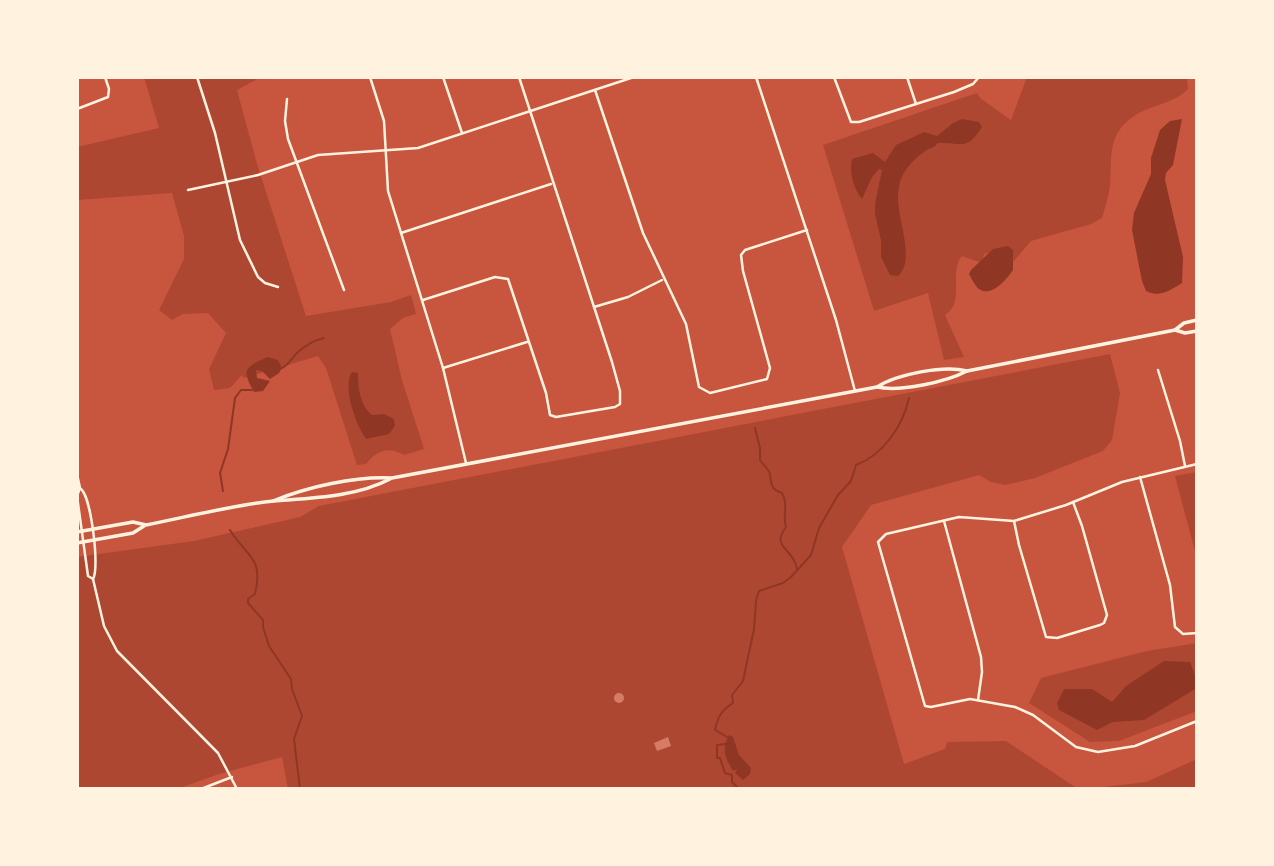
<svg xmlns="http://www.w3.org/2000/svg" width="1274" height="866" font-family="Lato,sans-serif">
<style>
.green{fill:#ae4732}
.water{fill:#8f3625}
.lines{fill:none;stroke-linecap:round;stroke-linejoin:round}
.stream{stroke:#8f3625;stroke-width:2}
.building{fill:#d67c66}
.minor{stroke:#fff3e0;stroke-width:2.5}
.tertiary{stroke:#fff3e0;stroke-width:2.5}
.secondary{stroke:#fff3e0;stroke-width:3.5}
</style>
<rect width="100%" height="100%" fill="#c8553d"/>
<!-- green -->
<g class="green">
<path d="M144,77H261L237,90L257,164L306,316L391,302L411,295L416,314L403,318L390,329L402,380L424,449L404,455C389,446 377,450 366,464L357,465L326,368L318,356L244,378L242,375L230,388L214,390L209,369L226,333L208,313L183,314L172,320L159,310L184,259V236L172,193L77,200V147L159,128Z"/>
<path d="M1027,77H1187L1188,89C1174,103 1156,104 1139,113C1107,131 1112,154 1110,185C1109,196 1105,207 1102,218L1091,224L1031,241L1013,262L1010,248L984,254L982,263L962,256C948,272 966,302 945,315L964,357L944,360L928,293L874,311L823,145L977,93L980,98L1011,120Z"/>
<path d="M1110,354L1120,393L1112,440L1103,451L1035,478L1005,485L991,482L979,475L871,505L842,547L904,764L945,749L947,742L1006,741L1078,789H288L282,757L219,774L177,789H77V557L194,541L300,517L319,506Z"/>
<path d="M1197,472V559L1175,476Z"/>
<path d="M1197,643V711L1119,741L1090,742L1029,703L1041,678L1147,651Z"/>
<path d="M1197,759V789H1088L1146,782Z"/>
</g>
<!-- water -->
<g class="water">
<path d="M962,119L979,122L982,127C966,152 962,142 938,143C933,149 930,147 924,152C913,159 901,173 899,187C893,214 918,258 898,276L890,275L881,257V240L875,214V204L882,170L879,169L872,177L862,199C853,188 849,172 852,159L873,153L885,162L896,145L924,132L937,136L953,123Z"/>
<path d="M1182,119L1173,165L1166,173L1165,180L1183,257L1182,283C1171,290 1159,298 1146,291L1142,281L1132,230L1134,213L1151,174V158L1160,130L1170,121Z"/>
<path d="M1008,246L1013,250V270C1007,279 991,298 979,289C975,286 972,279 969,274L971,270L993,249Z"/>
<path d="M268,357L278,360L282,368L279,373L270,379L262,371L256,370L257,378L270,381L263,391L254,392C241,369 245,367 268,357Z"/>
<path d="M352,372L358,373C358,388 360,405 372,415L384,414L394,419L395,426L389,434L366,439C356,425 342,387 352,372Z"/>
<path d="M1164,661L1190,662L1197,680V688L1144,720L1113,722L1097,730L1059,710L1057,703L1064,689H1092L1112,702L1126,686Z"/>
<path d="M729,735L733,737L739,755L751,768L750,774L743,780L735,773L737,769L733,771C725,758 721,749 729,735Z"/>
</g>
<g class="lines">
<!-- stream -->
<g class="stream">
<path d="M282,368C290,364 292,357 298,352C306,345 314,340 324,338"/>
<path d="M755,428L760,448V460C763,465 770,470 770,475C772,485 770,489 782,493C789,506 782,514 786,527C770,548 794,548 797,569"/>
<path d="M223,491L220,473L228,449L235,398L241,390H252"/>
<path d="M230,530C246,557 264,556 255,594L248,599V603L263,620V627L269,646L291,679L292,689L302,716L294,739L300,789"/>
<path d="M727,737L715,730C718,716 721,711 733,703L732,695L743,681L754,629L756,600L759,591L783,583L791,577L811,555L819,528L838,495L851,481L856,465C883,455 903,426 909,398"/>
<path d="M726,744L717,745V758H720L725,773L732,775V782L739,789"/>
</g>
</g>
<!-- building -->
<g class="building">
<circle cx="619" cy="698" r="5"/>
<path d="M668,737L671,746L657,751L654,743Z"/>
</g>
<g class="lines">
<!-- minor -->
<g class="minor">
<path d="M197,77L215,133L240,240L258,277L265,283L278,287"/>
<path d="M370,77L384,121L388,191L443,368L466,463"/>
<path d="M443,77L462,133"/>
<path d="M756,77L836,320L855,391"/>
<path d="M834,77L851,122H859L954,92L973,84L979,77"/>
<path d="M907,77L916,104"/>
<path d="M595,90L643,233L686,324L699,387L710,393L767,379L770,368L743,271L741,255L745,250L807,230"/>
<path d="M287,99L285,121L288,139L344,290"/>
<path d="M77,109L108,97L109,89L105,77"/>
<path d="M188,190L258,175L318,155L418,148L634,77"/>
<path d="M401,233L551,184"/>
<path d="M423,300L495,277L508,279L546,393L550,415L556,417L615,407L620,404V391L612,362L519,77"/>
<path d="M594,307L628,297L662,280"/>
<path d="M443,368L527,342"/>
<path d="M1158,370L1180,441L1185,466"/>
<path d="M1197,464L1122,482L1066,505L1014,521L959,517L886,534L878,542L925,706L931,707L970,699L1015,707L1033,715L1076,747L1098,752L1135,746L1197,721"/>
<path d="M1140,477L1170,585L1175,627L1183,634L1197,633"/>
<path d="M944,521L981,657L982,672L978,700"/>
<path d="M1014,521L1019,545L1046,637L1057,638L1100,625L1104,623L1107,615L1082,526L1073,502"/>
<path d="M201,789L232,777"/>
</g>
<!-- tertiary -->
<g class="tertiary">
<path d="M77,474L80,488L77,496L88,576L93,579L104,626L117,651L218,753L237,789"/>
<path d="M81,489C91,497 100,568 93,579"/>
</g>
<!-- secondary -->
<g class="secondary">
<path d="M1175,330L1185,333L1197,331"/>
<path d="M877,387C900,392 946,382 967,371L1175,330L1184,323L1197,320"/>
<path d="M273,501C307,487 355,476 392,478L877,387C897,374 944,365 967,371"/>
<path d="M77,532L133,522L146,525C187,517 233,505 274,501C312,498 356,497 390,479"/>
<path d="M77,543L133,533L144,526"/>
</g>
</g>
<!-- border -->
<rect width="1274" height="866" fill="none" stroke="#fff3e0" stroke-width="158"/>
</svg>
